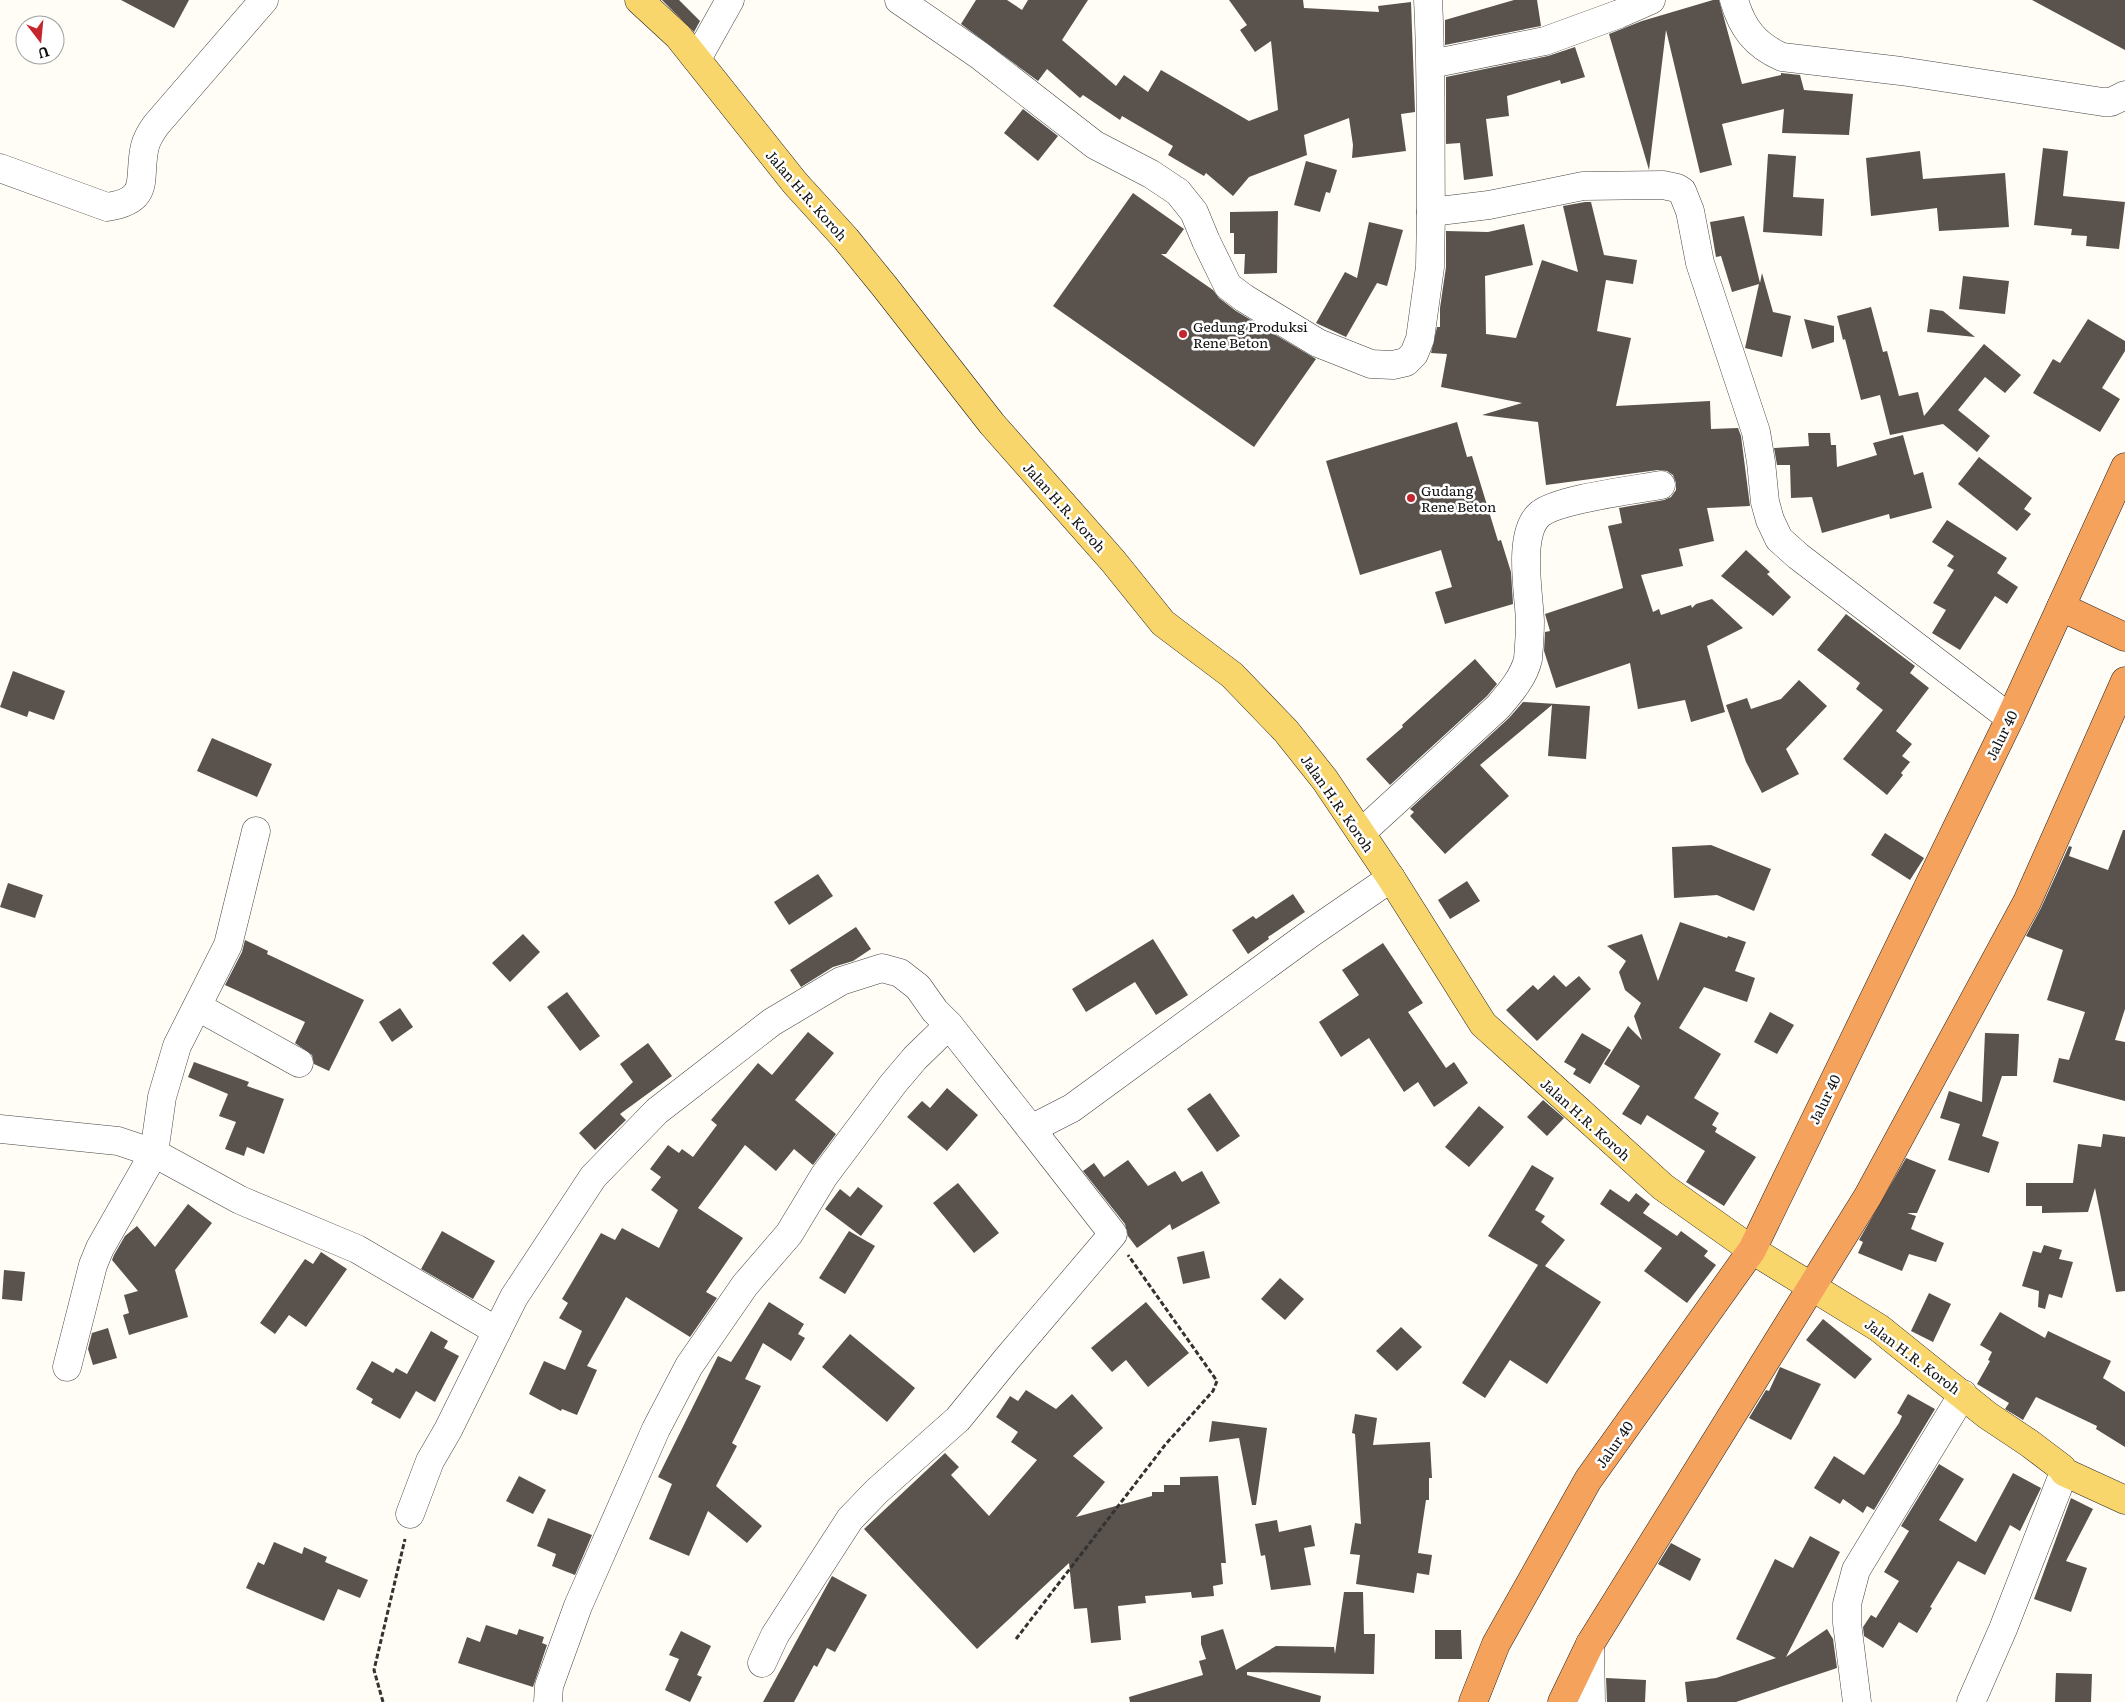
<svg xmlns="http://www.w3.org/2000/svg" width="2125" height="1702" font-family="Literata,serif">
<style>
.building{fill:#5a524d}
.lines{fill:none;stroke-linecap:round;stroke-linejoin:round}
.minor-casing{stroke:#444;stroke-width:29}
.major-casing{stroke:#222;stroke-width:29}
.highway-casing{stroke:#222;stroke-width:29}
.path{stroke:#333;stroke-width:3;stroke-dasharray:5 2.5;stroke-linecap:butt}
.minor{stroke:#fff;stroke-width:28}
.major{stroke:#f9d66b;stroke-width:28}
.highway{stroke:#f5a25d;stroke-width:28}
.poi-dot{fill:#c4262e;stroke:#fff;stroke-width:2}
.labels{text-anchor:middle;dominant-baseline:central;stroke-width:5;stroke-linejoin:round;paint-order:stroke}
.street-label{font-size:14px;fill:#111;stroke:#fff}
.poi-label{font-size:14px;fill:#111;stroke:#fff;text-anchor:start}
</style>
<rect width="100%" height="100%" fill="#fffdf5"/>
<!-- building -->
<g class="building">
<path d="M121,0H189L174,28Z"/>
<path d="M662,0H679L700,21L694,32Z"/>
<path d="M976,0H1007L1022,10L1028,0H1088L1062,40L1116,86L1124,75L1148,92L1161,70L1249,121L1278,110L1271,41L1255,52L1240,30L1247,25L1229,0H1303L1304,8L1379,12L1378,6L1411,2L1415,112L1401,114L1406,151L1352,158L1353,145L1349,118L1304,135L1307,155L1249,177L1233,196L1206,173L1204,176L1168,155L1173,146L1122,116L1120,120L1083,95L1080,98L1047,69L1038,81L961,24Z"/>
<path d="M1514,0H1537L1541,26L1445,45V20Z"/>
<path d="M1713,0H1719L1742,84L1781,75V73L1800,75L1804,90L1853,94L1849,135L1782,133L1784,109L1722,124L1732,165L1700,173L1666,30L1649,170L1609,34L1642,21Z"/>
<path d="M2032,0H2125V50Z"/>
<path d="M1575,47L1585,77L1561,84L1560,80L1507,96L1509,116L1486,119L1493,176L1464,180L1460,143L1446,144V77L1548,56Z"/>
<path d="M1023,109L1058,136L1038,161L1004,133Z"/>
<path d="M2043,148L2068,151L2063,196L2125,202L2119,249L2086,246L2087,236L2071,235L2072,229L2034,225Z"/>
<path d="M1920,151L1923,179L2005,173L2009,227L1939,231L1937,208L1871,216L1866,158Z"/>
<path d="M1768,154L1796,156L1793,197L1824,199L1822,236L1763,232Z"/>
<path d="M1306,161L1337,170L1330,193L1326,192L1320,212L1294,205Z"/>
<path d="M1133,193L1184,229L1166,254H1161L1213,290L1219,298L1236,311L1316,359L1254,447L1053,306Z"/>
<path d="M1585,202H1591L1604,255L1637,260L1633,284L1606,280L1597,331L1631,338L1616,406L1710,401L1711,429L1738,428L1741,436L1750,506L1707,508L1714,541L1679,549L1683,566L1641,575L1653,612L1659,609L1661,615L1691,605L1692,608L1696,604L1712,599L1743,628L1707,646L1725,712L1691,722L1685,700L1638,709L1630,663L1556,688L1544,651L1545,632L1550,631L1545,614L1623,588L1608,526L1622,523L1619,508L1664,500L1671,497L1676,490V483L1673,475L1667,471L1658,470L1546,485L1538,422L1482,415L1522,403L1441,387L1447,354L1431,353L1437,327H1440V308L1446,267V231L1488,232L1524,224L1533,265L1485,276L1486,334L1516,338L1542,260L1578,272L1563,206Z"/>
<path d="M1278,211L1277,273L1244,274L1245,254H1234V233H1230V212Z"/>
<path d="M1744,216L1760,283L1762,273L1773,312L1791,316L1782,357L1745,348L1759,284L1732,292L1721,256L1716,257L1710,222Z"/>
<path d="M1369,222L1403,230L1387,286L1377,283L1346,337L1316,323L1345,272L1357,278Z"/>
<path d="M1963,276L2009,281L2005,314L1959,309Z"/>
<path d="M1871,307L1883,352L1887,351L1899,396L1918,392L1924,416L1984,344L2021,375L2005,393L1985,377L1958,410L1990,436L1977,452L1943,424L1890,435L1880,395L1861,400L1845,339L1843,340L1837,316Z"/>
<path d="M1930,309L1943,311L1975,337L1927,332Z"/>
<path d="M1804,319L1834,326V342L1812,349Z"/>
<path d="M2088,319L2125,341V351L2102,388L2120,399L2100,432L2033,393L2053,359L2060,363Z"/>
<path d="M1457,422L1467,457L1472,456L1498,541L1501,540L1511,572L1513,604L1445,624L1435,592L1452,587L1441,550L1360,575L1326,461Z"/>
<path d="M1808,433H1830L1831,445H1836L1837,467L1877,455L1873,443L1903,435L1914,475L1923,472L1932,508L1890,519L1889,514L1822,533L1812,497L1791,498L1790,465H1777L1774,448L1809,446Z"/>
<path d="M1979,457L2032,498L2024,509L2031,514L2017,531L1958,484Z"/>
<path d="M1947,520L2007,558L1997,573L2018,587L2007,604L1995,596L1960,650L1932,633L1946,610L1933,603L1954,570L1947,566L1954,556L1932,542Z"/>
<path d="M1746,550L1770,572L1767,574L1791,597L1773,616L1721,576Z"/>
<path d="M1846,614L1915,666L1910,673L1929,688L1896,731L1912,744L1902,756L1910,762L1901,773L1903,775L1887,795L1843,759L1883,710L1856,689L1860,683L1817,650Z"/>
<path d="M1475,659L1497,684L1487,696L1390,785L1366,759L1403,727L1402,725Z"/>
<path d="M13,671L65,691L54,720L29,711L27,717L0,707Z"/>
<path d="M1799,680L1827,706L1786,749L1799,774L1762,793L1746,762L1726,705L1747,698L1751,709L1781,699Z"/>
<path d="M1523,702L1590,706L1586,759L1548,756L1552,705L1480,765L1509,796L1445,854L1410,816L1414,812L1410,809L1509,718Z"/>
<path d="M212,738L272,764L257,797L197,771Z"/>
<path d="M2123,830H2125V1009L2115,1040L2125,1042V1101L2053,1082L2059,1058L2069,1060L2085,1012L2047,1000L2063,950L2026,936L2041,908L2069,846L2072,847L2069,856L2108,870Z"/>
<path d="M1885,833L1924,858L1910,880L1871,855Z"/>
<path d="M1711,845L1771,869L1754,911L1717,895L1674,898L1672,847Z"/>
<path d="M818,874L833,896L789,925L774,902Z"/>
<path d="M1467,881L1480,901L1450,919L1438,900Z"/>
<path d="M8,883L43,895L35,918L0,907Z"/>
<path d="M1293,894L1305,912L1268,937L1269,939L1248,954L1232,930L1253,916L1256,919Z"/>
<path d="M1680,922L1727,938L1728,936L1746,942L1735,971L1755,978L1747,1002L1704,987L1679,1028L1721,1054L1694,1098L1719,1113L1712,1125L1717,1128L1715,1132L1756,1157L1724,1206L1686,1182L1705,1151L1647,1115L1641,1125L1622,1114L1640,1086L1604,1064L1628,1026L1642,1040L1634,1016L1641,1003L1625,990L1619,972L1626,961L1607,946L1642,934L1658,981Z"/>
<path d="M856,927L871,949L853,961L833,967L801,987L790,970Z"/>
<path d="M523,934L540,952L510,982L492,963Z"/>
<path d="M1153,939L1188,995L1156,1015L1135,982L1086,1012L1072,989Z"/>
<path d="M245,940L268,951L267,954L364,1000L329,1071L314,1064L312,1055L295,1043L305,1022L225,985L242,952Z"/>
<path d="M1383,943L1423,1003L1408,1012L1446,1068L1454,1062L1468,1083L1434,1107L1418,1082L1404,1092L1369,1038L1341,1057L1319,1022L1359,995L1342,970Z"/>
<path d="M1554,975L1566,987L1579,976L1591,989L1537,1041L1506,1010L1533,985L1538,990Z"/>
<path d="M567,992L600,1036L580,1051L547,1007Z"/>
<path d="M400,1008L413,1027L392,1042L379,1022Z"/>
<path d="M1770,1012L1794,1025L1777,1054L1754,1042Z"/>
<path d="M808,1032L834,1053L795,1100L836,1134L813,1165L794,1149L776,1171L745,1145L698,1208L743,1238L706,1292L717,1298L690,1337L626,1297L587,1366L597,1370L577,1415L562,1409L561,1411L529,1394L544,1361L565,1370L582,1331L559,1318L568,1303L562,1299L601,1233L615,1240L622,1228L659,1248L678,1210L651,1190L661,1177L650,1169L668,1145L679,1153L682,1149L693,1157L717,1125L711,1120L758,1063L772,1075Z"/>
<path d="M1582,1033L1611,1050L1590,1084L1573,1074L1576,1069L1564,1062Z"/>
<path d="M1985,1033L2019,1034L2017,1076H2002L1982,1136L1999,1142L1989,1173L1948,1160L1960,1124L1940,1118L1949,1091L1982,1102Z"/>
<path d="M648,1043L672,1076L620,1114L626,1120L595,1150L579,1133L633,1082L620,1064Z"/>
<path d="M194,1062L249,1082L247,1086L284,1099L264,1154L247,1147L244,1156L225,1149L236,1122L219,1116L228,1094L188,1077Z"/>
<path d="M947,1088L978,1115L947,1151L907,1117L922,1101L930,1108Z"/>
<path d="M1210,1093L1240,1136L1217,1152L1187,1109Z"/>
<path d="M1543,1100L1564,1118L1547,1136L1527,1117Z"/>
<path d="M1479,1106L1504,1127L1469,1167L1445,1147Z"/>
<path d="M2103,1134L2125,1137V1291L2116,1292L2095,1188L2088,1212L2042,1213V1206H2026V1183H2073L2078,1144L2101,1147Z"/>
<path d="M1906,1158L1936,1170L1917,1213H1907L1916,1216L1911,1229L1944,1243L1936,1262L1909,1254L1902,1271L1858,1253L1863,1242L1859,1240Z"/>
<path d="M1128,1160L1148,1186L1175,1171L1182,1182L1202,1171L1220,1203L1172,1230L1170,1224L1137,1248L1128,1236L1125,1224L1083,1171L1094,1163L1104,1177Z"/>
<path d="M1532,1165L1554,1178L1535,1210L1545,1216L1541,1222L1565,1240L1545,1266L1601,1302L1547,1384L1510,1360L1485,1398L1462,1383L1538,1265L1488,1236Z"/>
<path d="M958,1183L999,1233L974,1253L933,1203Z"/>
<path d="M858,1187L883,1206L861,1236L825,1209L840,1189L850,1197Z"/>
<path d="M1610,1189L1629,1202L1636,1193L1650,1204L1643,1213L1677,1236L1681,1231L1708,1251L1704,1256L1716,1265L1687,1303L1644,1271L1662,1248L1600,1204Z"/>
<path d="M188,1204L212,1223L175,1270L188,1317L129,1335L123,1315L129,1313L124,1295L138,1291L112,1260L114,1255L125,1236L137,1226L155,1247Z"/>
<path d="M442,1231L495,1261L473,1299L421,1269Z"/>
<path d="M849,1231L875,1246L845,1294L819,1278Z"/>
<path d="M2044,1245L2062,1250L2059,1259L2073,1262L2062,1298L2049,1294L2045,1309L2038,1307L2039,1291L2022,1286L2033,1251L2041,1253Z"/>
<path d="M1204,1251L1210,1278L1183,1284L1177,1257Z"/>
<path d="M321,1252L347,1269L306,1327L289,1315L275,1334L260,1323L305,1259L313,1264Z"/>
<path d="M4,1270L25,1272L22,1301L2,1299Z"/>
<path d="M1280,1278L1304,1299L1285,1320L1261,1299Z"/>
<path d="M1929,1293L1951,1304L1933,1342L1911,1331Z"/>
<path d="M769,1302L804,1324L798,1334L805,1338L791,1361L763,1343L745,1379L761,1386L732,1443L737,1446L716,1486L762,1526L747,1543L708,1511L689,1556L649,1539L672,1484L658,1477L718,1356L731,1362Z"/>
<path d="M1146,1302L1189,1353L1148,1387L1126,1360L1112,1372L1091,1348Z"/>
<path d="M2000,1312L2045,1338L2048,1331L2111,1361L2103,1378L2125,1392V1447L2096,1429L2097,1426L2036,1397L2023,1420L2005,1409L2009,1403L1977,1384L1990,1361L1988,1360L1992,1352L1980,1345Z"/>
<path d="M1823,1319L1872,1359L1855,1379L1806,1340Z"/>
<path d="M1401,1327L1422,1347L1397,1371L1376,1351Z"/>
<path d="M108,1328L117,1358L93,1365L88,1349L92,1333Z"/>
<path d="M431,1331L448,1341L444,1348L459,1356L435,1402L416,1391L400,1419L371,1403L373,1399L356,1389L372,1361L393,1373L396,1368L407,1374Z"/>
<path d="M850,1334L915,1388L887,1422L822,1367Z"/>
<path d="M1780,1367L1821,1384L1791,1440L1749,1418L1766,1390L1769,1391Z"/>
<path d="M1026,1390L1056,1409L1072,1394L1103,1428L1073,1456L1105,1482L1076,1517L1152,1496V1492H1164V1485H1180V1477L1218,1476L1226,1563H1221L1223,1584L1213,1586L1214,1596L1192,1598L1191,1592L1145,1596L1146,1603L1118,1606L1121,1640L1091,1643L1087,1608L1074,1609L1069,1563L977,1649L864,1529L945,1453L959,1467L951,1475L989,1516L1037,1460L1011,1442L1018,1432L996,1417L1010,1396L1018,1401Z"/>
<path d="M1908,1394L1935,1409L1874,1510L1867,1506L1863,1513L1843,1499L1840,1504L1814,1488L1834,1456L1864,1475L1899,1423L1902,1416L1897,1413Z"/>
<path d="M1355,1414L1377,1418L1373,1445L1430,1442L1432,1478H1429V1500H1426L1418,1553L1432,1555L1429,1575L1417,1573L1414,1593L1356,1584L1360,1555L1350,1554L1355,1523L1361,1524L1355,1434L1352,1433Z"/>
<path d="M1212,1421L1267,1428L1256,1505H1252L1239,1438L1209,1442Z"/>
<path d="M1939,1464L1964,1479L1939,1520L1976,1542L2013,1473L2041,1488L2020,1531L2010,1525L1985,1575L1958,1561L1930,1607L1932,1608L1917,1633L1899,1622L1883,1648L1864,1636L1863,1627L1871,1615L1876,1618L1899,1581L1884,1572L1909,1531L1901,1526Z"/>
<path d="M519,1476L546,1490L533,1514L506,1501Z"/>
<path d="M2071,1498L2093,1509L2066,1561L2087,1568L2071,1612L2034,1599Z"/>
<path d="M548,1518L592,1535L575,1575L552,1566L556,1554L537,1546Z"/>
<path d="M1277,1520L1279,1532L1311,1525L1315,1546L1304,1548L1311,1585L1271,1590L1265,1555L1261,1556L1255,1524Z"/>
<path d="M1810,1536L1840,1552L1786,1657L1827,1629L1833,1639L1837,1668L1736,1702H1687L1685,1682L1716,1678L1776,1658L1736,1639L1775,1559L1793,1568Z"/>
<path d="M274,1542L302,1554L304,1547L327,1557L325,1562L368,1580L360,1598L338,1589L324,1621L246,1588L258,1562L264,1565Z"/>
<path d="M1671,1543L1701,1559L1690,1581L1658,1564Z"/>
<path d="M832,1576L867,1595L835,1652L827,1648L817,1667L814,1665L794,1702H763Z"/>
<path d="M1344,1592H1363L1364,1634H1375L1374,1674L1247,1672V1675L1321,1696L1320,1702H1130L1129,1697L1203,1675L1199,1661L1206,1659L1201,1644V1636L1223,1629L1236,1670L1276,1646L1334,1647L1335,1654Z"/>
<path d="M486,1625L517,1635L519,1629L544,1637L542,1643L547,1645L533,1687L458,1663L467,1637L480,1642Z"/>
<path d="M1435,1630H1461L1462,1659H1435Z"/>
<path d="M681,1631L711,1646L697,1675L702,1677L690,1702L665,1690L679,1659L669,1655Z"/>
<path d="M2056,1673L2092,1674L2091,1702H2055Z"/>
<path d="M1606,1678L1646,1680L1645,1702H1607Z"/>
</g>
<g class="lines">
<defs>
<g id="minor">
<path d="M899,0L979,55L1095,145L1151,174L1178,192L1194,212L1206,241L1228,286L1244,298L1318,343L1371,364L1393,365L1406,362L1414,354L1420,339L1430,267L1431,212"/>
<path d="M1428,0C1432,71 1430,141 1431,212L1489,205L1583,186L1663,185L1677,188L1682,191L1690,211L1700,263L1756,432L1761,462L1765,502L1770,520L1779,539L1798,556L2010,718"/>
<path d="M1734,0C1742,28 1755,45 1782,57L1901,71L2103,102H2111L2125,95"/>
<path d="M697,59L730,0"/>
<path d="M1431,64L1545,41L1619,14L1651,0"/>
<path d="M0,168L107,207C153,200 137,178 145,146C147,138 151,132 156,125L264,0"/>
<path d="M1361,833L1498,707C1510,693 1524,677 1528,659C1529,647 1530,633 1530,621C1529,594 1517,533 1540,514C1558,499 1634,490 1661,485"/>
<path d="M198,1007L299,1063"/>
<path d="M0,1129L118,1141L154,1153L240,1200L357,1249L497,1331L514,1297L593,1177L657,1111L772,1022L841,981L882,968L900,973L918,987L935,1011L949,1025L1031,1129L1072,1108L1311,933L1391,878"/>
<path d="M67,1367L93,1265L100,1248L154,1153L162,1097L177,1046L228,945L256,831"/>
<path d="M410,1514L430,1461L448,1430L497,1331"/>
<path d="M1590,1644L1591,1702"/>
<path d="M762,1663L775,1635L850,1519L877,1491L958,1419L1006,1360L1113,1234L1031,1129"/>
<path d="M548,1702L549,1686L578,1606L656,1429L689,1366L745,1285L789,1234L824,1176L893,1084L915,1058L949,1025"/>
<path d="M1857,1702L1847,1623V1604L1856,1570L1963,1394"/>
<path d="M1971,1702L2003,1629L2064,1472"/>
</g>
<path id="major" d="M639,0L678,36L795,183L846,239L885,287L992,424L1113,561L1163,623L1232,675L1286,731L1325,780L1391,878L1483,1024L1663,1187L1752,1250L1879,1328L1987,1415L2029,1443L2062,1468L2064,1472L2125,1500"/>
<g id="highway">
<path d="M2061,607L2125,637"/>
<path d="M1473,1702L1496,1644L1588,1480L1752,1250L2010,718L2125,467"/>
<path d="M1562,1702L1590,1644L1868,1196L2027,902L2125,681"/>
</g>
</defs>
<!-- minor casing -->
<use href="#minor" class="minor-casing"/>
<!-- major casing -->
<use href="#major" class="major-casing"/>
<!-- highway casing -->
<use href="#highway" class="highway-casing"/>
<!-- path -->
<g class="path">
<path d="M1016,1639L1165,1445L1213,1391L1217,1381L1128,1255"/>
<path d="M383,1702L374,1670L405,1539"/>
</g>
<!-- minor -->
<use href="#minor" class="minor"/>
<!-- major -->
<use href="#major" class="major"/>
<!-- highway -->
<use href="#highway" class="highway"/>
</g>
<!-- markers -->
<g class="poi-dot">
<circle cx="1183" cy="334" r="5"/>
<circle cx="1411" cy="498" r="5"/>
</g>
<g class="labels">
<!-- street labels -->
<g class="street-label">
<text transform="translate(807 195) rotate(49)">Jalan H.R. Koroh</text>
<text transform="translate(1065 507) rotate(48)">Jalan H.R. Koroh</text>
<text transform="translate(2001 735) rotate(-64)">Jalur 40</text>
<text transform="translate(1338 803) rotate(55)">Jalan H.R. Koroh</text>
<text transform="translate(1824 1099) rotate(-64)">Jalur 40</text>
<text transform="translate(1586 1119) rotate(42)">Jalan H.R. Koroh</text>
<text transform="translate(1913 1356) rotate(37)">Jalan H.R. Koroh</text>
<text transform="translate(1614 1444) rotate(-55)">Jalur 40</text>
</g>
<!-- poi labels -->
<g class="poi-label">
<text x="1193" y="326">Gedung Produksi<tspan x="1193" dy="16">Rene Beton</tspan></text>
<text x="1421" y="490">Gudang<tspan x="1421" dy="16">Rene Beton</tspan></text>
</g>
</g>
<!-- north arrow -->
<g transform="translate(40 40) rotate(164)"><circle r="24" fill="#ffffff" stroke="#a0a0a0"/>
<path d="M0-4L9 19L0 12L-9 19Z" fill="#c4262e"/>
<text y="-8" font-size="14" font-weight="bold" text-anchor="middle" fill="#111111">U</text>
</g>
</svg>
